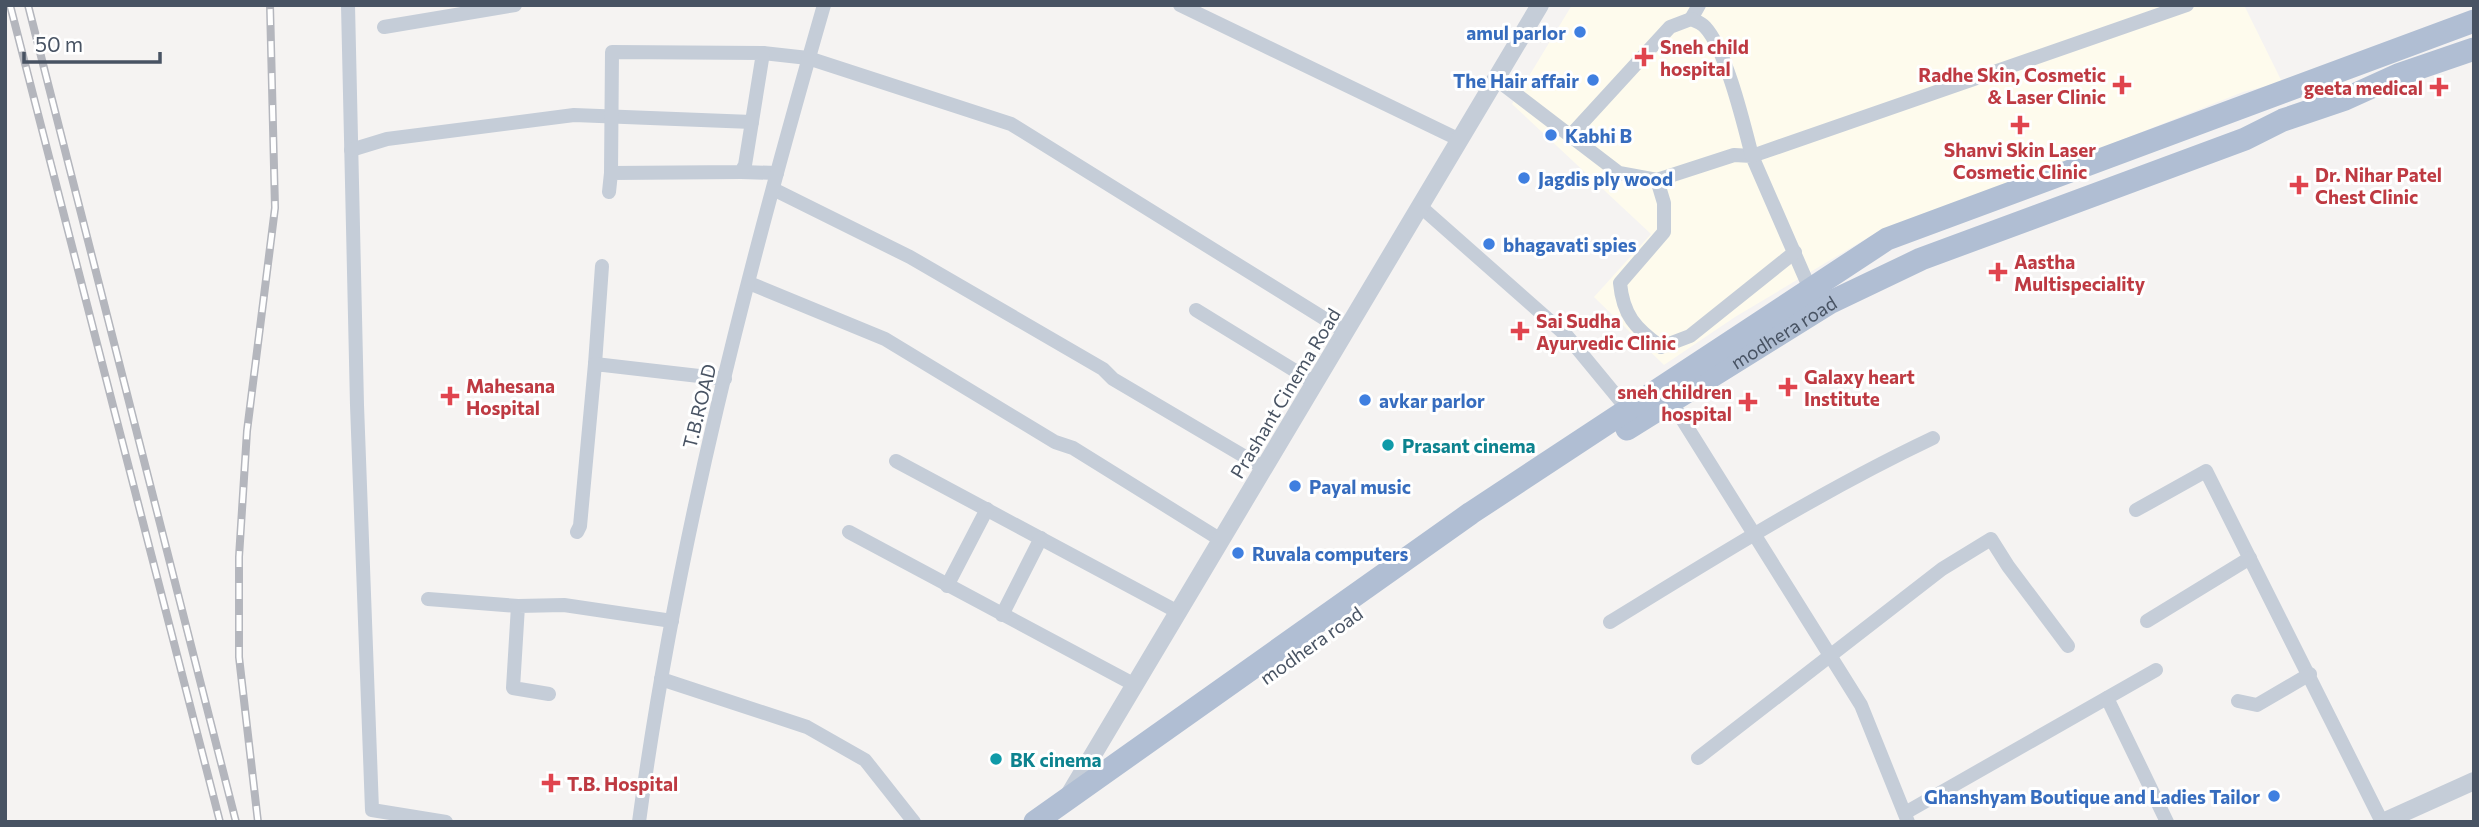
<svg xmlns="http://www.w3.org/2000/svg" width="2479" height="827" font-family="Commissioner,sans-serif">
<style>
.commercial{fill:#fefbed}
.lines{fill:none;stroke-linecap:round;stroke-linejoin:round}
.minor{stroke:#c5cdd8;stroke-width:14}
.tertiary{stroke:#c5cdd8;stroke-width:18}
.primary{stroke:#b0bed3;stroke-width:23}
.rail-casing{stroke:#b4b6bd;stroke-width:8}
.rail{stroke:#fff;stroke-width:5;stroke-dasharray:16;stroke-linecap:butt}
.shop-dot{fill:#3f7fe0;stroke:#fff;stroke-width:2.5}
.health-dot{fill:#e0444e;stroke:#fff;stroke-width:2.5}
.culture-dot{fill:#0f9aa8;stroke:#fff;stroke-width:2.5}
.labels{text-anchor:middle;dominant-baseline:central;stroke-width:6;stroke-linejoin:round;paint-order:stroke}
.shop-label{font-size:19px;font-weight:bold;fill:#366cbe;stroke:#fff;text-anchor:start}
.health-label{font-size:19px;font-weight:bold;fill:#be3a42;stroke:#fff;text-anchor:start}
.street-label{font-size:19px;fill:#485363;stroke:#fff}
.culture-label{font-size:19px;font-weight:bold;fill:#0d838f;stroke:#fff;text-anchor:start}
</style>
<rect width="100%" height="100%" fill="#f5f3f2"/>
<!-- commercial -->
<path class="commercial" d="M1572,5H2244L2282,82L2243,92L2005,186L1879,231L1735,317L1664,365L1594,297L1651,234L1512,104Z"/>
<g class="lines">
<!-- minor -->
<g class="minor">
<path d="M348,5L357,405L372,810L446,822"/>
<path d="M1180,5L1460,140"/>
<path d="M1691,19L1699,5"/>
<path d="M384,27L515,5"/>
<path d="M763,53L808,58L1011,124L1346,332"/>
<path d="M1496,79L1619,173L1657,180L1734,155L1752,156L1810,289"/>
<path d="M1571,135L1670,27L1691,19C1696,21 1702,23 1705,27C1726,49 1744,125 1752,156L2187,5"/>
<path d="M351,150L387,139L574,115L752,122"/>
<path d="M741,172L777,173"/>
<path d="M1657,180L1664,203V232L1620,283C1623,315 1635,328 1661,347L1690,336L1795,252"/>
<path d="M773,189L910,257L1103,369L1113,379L1264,468"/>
<path d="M609,192L611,173L741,172L745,165L763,53L612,52L611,173"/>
<path d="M1421,207L1567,336L1628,410"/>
<path d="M749,283L885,339L1055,442L1073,448L1221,540"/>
<path d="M1196,310L1315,383"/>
<path d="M595,364L602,266"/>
<path d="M1667,395L1861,705L1908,822"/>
<path d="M896,461L1178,612"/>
<path d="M2136,510L2206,471L2382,822"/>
<path d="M577,532L580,526L595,364L725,379"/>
<path d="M849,532L1135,685"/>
<path d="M947,586L987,509"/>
<path d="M428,599L518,606"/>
<path d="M1002,615L1041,538"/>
<path d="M2147,621L2250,558"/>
<path d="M1610,622C1716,557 1821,491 1933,438"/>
<path d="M661,679L807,727L865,760L914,822"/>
<path d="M549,694L513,688L518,606L564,605L672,621"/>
<path d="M2107,698L2167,822"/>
<path d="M2238,701L2257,705L2310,674"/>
<path d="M1698,758L1942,569L1991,539L2008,566L2068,646"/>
<path d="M1905,813L2156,670"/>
<path d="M639,822C676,546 747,272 824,5"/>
</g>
<!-- tertiary -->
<g class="tertiary">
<path d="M1069,795L1540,5"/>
<path d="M2383,822L2474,781"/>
</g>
<!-- primary -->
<g class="primary">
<path id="s1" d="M1627,429L1831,302L1921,259L2245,139L2283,120L2345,99L2398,75L2474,49"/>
<path d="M1035,822L1471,513L1887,239L2474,21"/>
</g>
<defs>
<g id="rail">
<path d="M10,5L220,822"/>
<path d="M28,5L236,822"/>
<path d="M258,822L239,657V557L247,431L275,208L270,5"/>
</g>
</defs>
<!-- rail casing -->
<use href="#rail" class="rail-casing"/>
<!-- rail -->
<use href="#rail" class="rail"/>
</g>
<!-- markers -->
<g class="shop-dot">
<circle cx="1580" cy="32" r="7"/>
<circle cx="1593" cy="80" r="7"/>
<circle cx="1551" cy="135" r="7"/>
<circle cx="1524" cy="178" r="7"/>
<circle cx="1489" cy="244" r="7"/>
<circle cx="1365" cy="400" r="7"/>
<circle cx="1295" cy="486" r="7"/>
<circle cx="1238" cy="553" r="7"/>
<circle cx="2274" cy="796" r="7"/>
</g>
<g class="health-dot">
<path d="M1640.5 46.5h7v7h7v7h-7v7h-7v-7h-7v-7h7z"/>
<path d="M2118.5 74.5h7v7h7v7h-7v7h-7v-7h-7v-7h7z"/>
<path d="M2435.5 76.5h7v7h7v7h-7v7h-7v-7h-7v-7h7z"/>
<path d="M2016.5 114.5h7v7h7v7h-7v7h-7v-7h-7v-7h7z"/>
<path d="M2295.5 174.5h7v7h7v7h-7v7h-7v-7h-7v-7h7z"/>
<path d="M1994.5 261.5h7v7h7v7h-7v7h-7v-7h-7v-7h7z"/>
<path d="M1516.5 320.5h7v7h7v7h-7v7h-7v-7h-7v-7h7z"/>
<path d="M1784.5 376.5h7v7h7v7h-7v7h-7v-7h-7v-7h7z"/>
<path d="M446.5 385.5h7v7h7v7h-7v7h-7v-7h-7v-7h7z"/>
<path d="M1744.5 391.5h7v7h7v7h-7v7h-7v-7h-7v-7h7z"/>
<path d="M547.5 772.5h7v7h7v7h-7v7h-7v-7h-7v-7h7z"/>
</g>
<g class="culture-dot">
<circle cx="1388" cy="445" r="7"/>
<circle cx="996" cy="759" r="7"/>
</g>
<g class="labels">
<!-- shop labels -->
<g class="shop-label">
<text x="1566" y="32" text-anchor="end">amul parlor</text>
<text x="1579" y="80" text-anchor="end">The Hair affair</text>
<text x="1565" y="135">Kabhi B</text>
<text x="1538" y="178">Jagdis ply wood</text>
<text x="1503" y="244">bhagavati spies</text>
<text x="1379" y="400">avkar parlor</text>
<text x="1309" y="486">Payal music</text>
<text x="1252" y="553">Ruvala computers</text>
<text x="2260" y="796" text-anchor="end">Ghanshyam Boutique and Ladies Tailor</text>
</g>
<!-- health labels -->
<g class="health-label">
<text x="1660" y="46">Sneh child<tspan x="1660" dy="22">hospital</tspan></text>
<text x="2106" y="74" text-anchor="end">Radhe Skin, Cosmetic<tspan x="2106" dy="22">&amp; Laser Clinic</tspan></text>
<text x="2423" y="87" text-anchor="end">geeta medical</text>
<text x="2020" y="149" text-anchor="middle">Shanvi Skin Laser<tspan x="2020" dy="22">Cosmetic Clinic</tspan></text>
<text x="2315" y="174">Dr. Nihar Patel<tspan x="2315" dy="22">Chest Clinic</tspan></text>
<text x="2014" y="261">Aastha<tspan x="2014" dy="22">Multispeciality</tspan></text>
<text x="1536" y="320">Sai Sudha<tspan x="1536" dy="22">Ayurvedic Clinic</tspan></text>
<text x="1804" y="376">Galaxy heart<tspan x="1804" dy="22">Institute</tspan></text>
<text x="466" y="385">Mahesana<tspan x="466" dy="22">Hospital</tspan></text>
<text x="1732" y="391" text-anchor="end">sneh children<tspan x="1732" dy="22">hospital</tspan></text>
<text x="567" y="783">T.B. Hospital</text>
</g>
<!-- street labels -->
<g class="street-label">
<text stroke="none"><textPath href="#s1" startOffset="184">modhera road</textPath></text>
<text transform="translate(1285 393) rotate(-59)">Prashant Cinema Road</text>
<text transform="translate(699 406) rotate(-76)">T.B.ROAD</text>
<text transform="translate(1311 645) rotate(-35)">modhera road</text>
</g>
<!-- culture labels -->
<g class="culture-label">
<text x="1402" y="445">Prasant cinema</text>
<text x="1010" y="759">BK cinema</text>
</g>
</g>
<!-- border -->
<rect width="2479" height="827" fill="none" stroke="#485363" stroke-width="14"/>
<!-- scale -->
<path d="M24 52v10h136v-10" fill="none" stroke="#485363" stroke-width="3.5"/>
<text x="35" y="52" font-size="21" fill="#485363" stroke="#ffffff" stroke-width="5" paint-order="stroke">50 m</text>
</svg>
